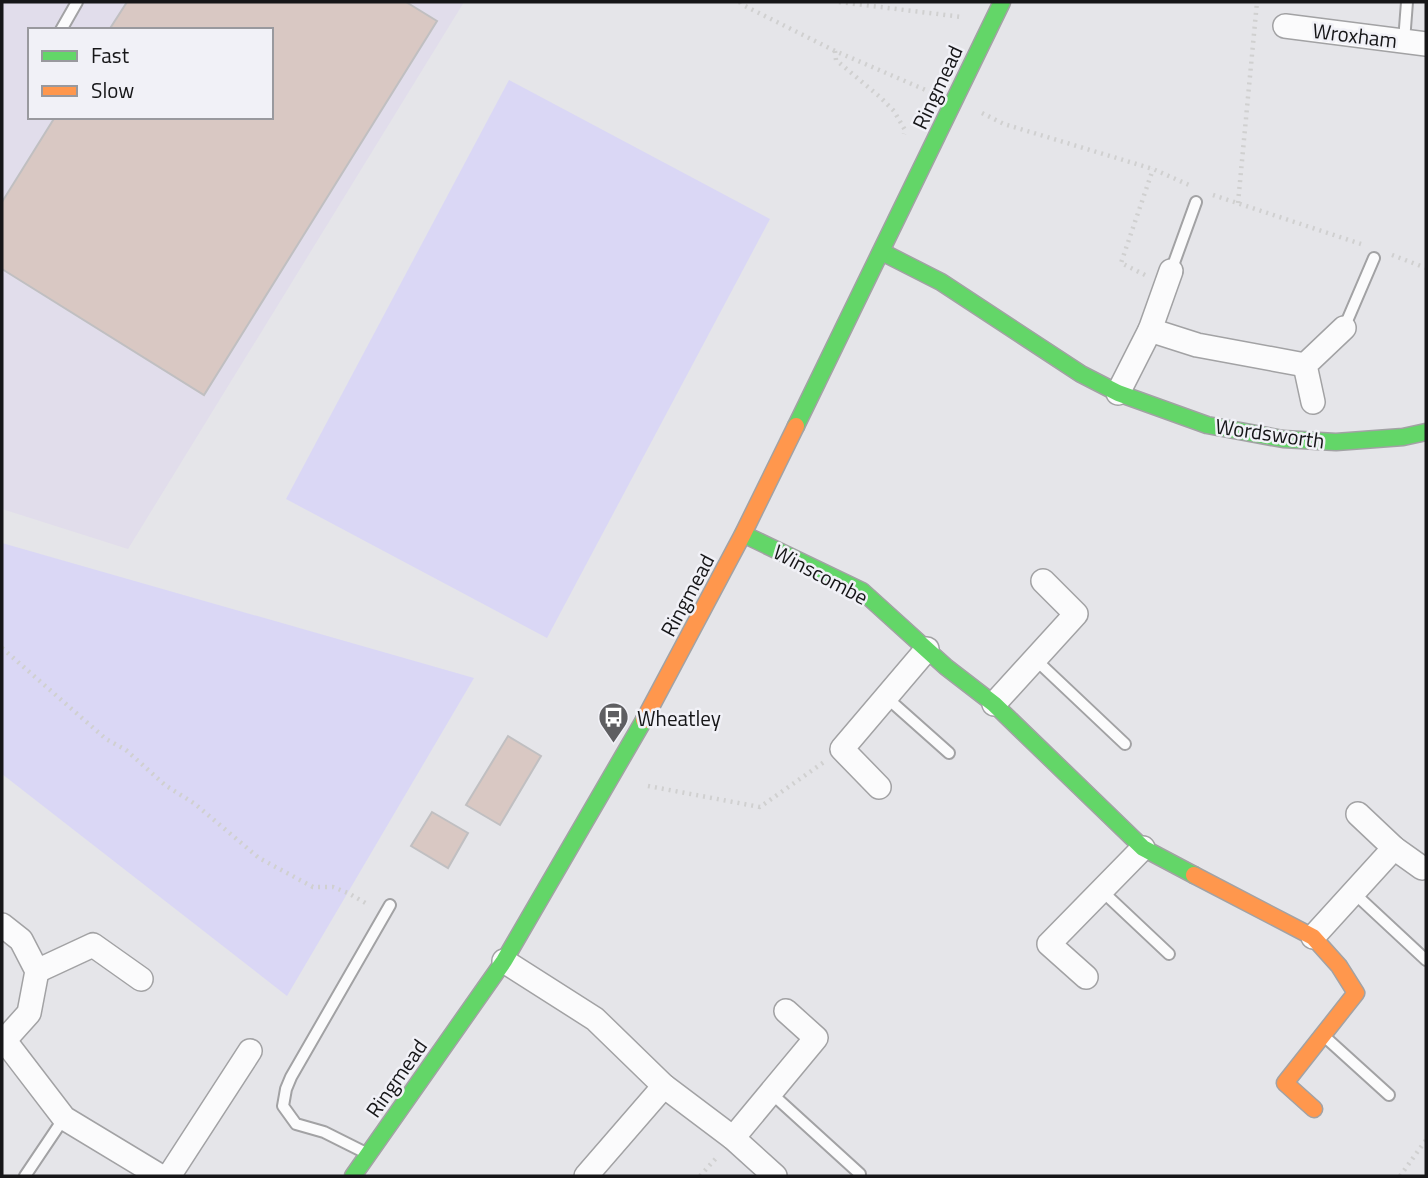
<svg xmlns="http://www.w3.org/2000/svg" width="1428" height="1178" font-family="'Titillium Web',sans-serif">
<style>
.commercial{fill:#e1ddeb;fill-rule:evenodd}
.green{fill:#dad7f5}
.building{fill:#d9c8c3;stroke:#c0bfc1;stroke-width:2}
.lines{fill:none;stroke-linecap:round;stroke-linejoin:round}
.lane-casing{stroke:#a2a2a4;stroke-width:14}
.street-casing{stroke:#a2a2a4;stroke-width:26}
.fast-casing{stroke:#a2a2a4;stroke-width:19}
.slow-casing{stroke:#a2a2a4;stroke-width:19}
.path{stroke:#d0d0d0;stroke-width:4.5;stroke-dasharray:2 5;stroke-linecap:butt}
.lane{stroke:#fbfbfc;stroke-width:10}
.street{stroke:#fbfbfc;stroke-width:23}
.fast{stroke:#63d668;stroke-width:16}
.slow{stroke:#ff974d;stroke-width:16}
.labels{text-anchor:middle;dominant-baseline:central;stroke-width:5;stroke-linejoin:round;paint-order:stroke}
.street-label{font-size:21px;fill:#161618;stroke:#f1f1f7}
.poi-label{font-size:21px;fill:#161618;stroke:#f1f1f7;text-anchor:start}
</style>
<rect width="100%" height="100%" fill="#e5e5e9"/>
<!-- commercial -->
<path class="commercial" d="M2,2H464L128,549L2,509ZM30,30H271V117H30Z"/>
<!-- green -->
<g class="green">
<path d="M509,80L770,219L547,638L286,499Z"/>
<path d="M2,543L474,678L287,996L2,774Z"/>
</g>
<!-- building -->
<g class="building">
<path d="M127,2H406L437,21L204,395L2,269V202L55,117H271V30H109Z"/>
<path d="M508,736L541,756L500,825L466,805Z"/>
<path d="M432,812L468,833L448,868L411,846Z"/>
</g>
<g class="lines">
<defs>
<g id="lane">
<path d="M61,30L77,2"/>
<path d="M1404,41L1407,2"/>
<path d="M1171,271L1196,202"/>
<path d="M1344,328L1374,258"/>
<path d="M1035,659L1125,744"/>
<path d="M886,697L949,753"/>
<path d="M1101,890L1169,954"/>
<path d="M1354,893L1426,960"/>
<path d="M1325,1037L1389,1095"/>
<path d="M771,1093L860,1174"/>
<path d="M366,1153L324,1132L296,1124L283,1106L286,1089L291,1077L390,905"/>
<path d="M25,1176L64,1118"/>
</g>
<g id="street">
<path d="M1285,26L1426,44"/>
<path d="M1150,330L1197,345L1305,365"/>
<path d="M1118,393L1150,330L1171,271"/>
<path d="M1313,402L1305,365L1344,328"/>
<path d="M994,704L1076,614L1043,581"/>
<path d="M879,787L842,749L927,649"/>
<path d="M1358,814L1394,848L1422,868"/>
<path d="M2,925L21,940L37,971L29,1013L2,1043"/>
<path d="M1313,937L1394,848"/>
<path d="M504,961L595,1019L664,1086L733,1138L775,1176"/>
<path d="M37,971L93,945L141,979"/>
<path d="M1086,977L1049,944L1143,848"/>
<path d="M5,1041L64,1118L160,1176"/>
<path d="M733,1138L816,1038L786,1011"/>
<path d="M169,1176L250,1051"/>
<path d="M586,1176L664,1086"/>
</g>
<g id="fast">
<path d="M882,252L941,282L1081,374L1118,393L1207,425L1283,439L1336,442L1403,437L1426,432"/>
<path d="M796,426L1002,2"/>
<path d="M743,534L862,591L946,667L994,704L1143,848L1194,875"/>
<path d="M353,1176L504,961L644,720"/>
</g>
<g id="slow">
<path d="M644,720L743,534L796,426"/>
<path d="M1194,875L1313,937L1339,966L1356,993L1285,1083L1314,1109"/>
</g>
</defs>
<!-- lane casing -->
<use href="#lane" class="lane-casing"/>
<!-- street casing -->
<use href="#street" class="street-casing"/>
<!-- fast casing -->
<use href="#fast" class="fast-casing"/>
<!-- slow casing -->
<use href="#slow" class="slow-casing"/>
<!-- path -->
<g class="path">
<path d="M740,2L741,4L835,51L928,91"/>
<path d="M839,2L962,17"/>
<path d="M835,51L836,60L880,97L894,111L905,130L904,134"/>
<path d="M982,113L1004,124L1153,169L1189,185"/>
<path d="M1213,195L1361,244"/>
<path d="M1238,203L1257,2"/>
<path d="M1392,255L1426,268"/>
<path d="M1145,275L1121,263L1153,169"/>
<path d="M2,648L106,739L126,750L165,785L195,804L259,858L313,887H333L348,893L369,905"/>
<path d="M648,786L760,807L824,762"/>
<path d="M700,1176L718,1156"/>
<path d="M1400,1176L1426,1140"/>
</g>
<!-- lane -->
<use href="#lane" class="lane"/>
<!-- street -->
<use href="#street" class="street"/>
<!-- fast -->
<use href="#fast" class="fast"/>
<!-- slow -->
<use href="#slow" class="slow"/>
</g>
<!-- icons -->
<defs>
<symbol id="bus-pin" viewBox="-11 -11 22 30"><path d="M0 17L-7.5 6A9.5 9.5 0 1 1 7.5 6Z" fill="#5e5e61" stroke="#f1f1f7"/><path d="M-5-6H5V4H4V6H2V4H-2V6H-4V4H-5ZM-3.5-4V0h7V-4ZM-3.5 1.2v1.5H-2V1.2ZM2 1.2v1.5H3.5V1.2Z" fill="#fff"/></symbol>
</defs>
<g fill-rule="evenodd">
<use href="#bus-pin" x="596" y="700" width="35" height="47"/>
</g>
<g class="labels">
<!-- street labels -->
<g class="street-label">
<text transform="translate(1355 35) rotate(7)">Wroxham</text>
<text transform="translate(937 87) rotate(-65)">Ringmead</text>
<text transform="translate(1270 433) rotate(8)">Wordsworth</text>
<text transform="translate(821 574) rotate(28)">Winscombe</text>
<text transform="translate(687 595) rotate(-62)">Ringmead</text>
<text transform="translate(396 1078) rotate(-55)">Ringmead</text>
</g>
<!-- poi labels -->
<g class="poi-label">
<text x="637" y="718">Wheatley</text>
</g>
</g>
<!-- border -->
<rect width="1428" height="1178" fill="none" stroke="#161618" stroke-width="7"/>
<!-- legend -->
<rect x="28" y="28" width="245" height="91" fill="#f1f1f7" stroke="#99999e" stroke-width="2"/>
<rect x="42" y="51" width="35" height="10" fill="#63d668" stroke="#99999e" stroke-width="2"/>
<text x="91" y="63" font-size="21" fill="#161618">Fast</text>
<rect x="42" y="86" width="35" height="10" fill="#ff974d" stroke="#99999e" stroke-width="2"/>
<text x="91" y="98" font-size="21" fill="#161618">Slow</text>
</svg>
